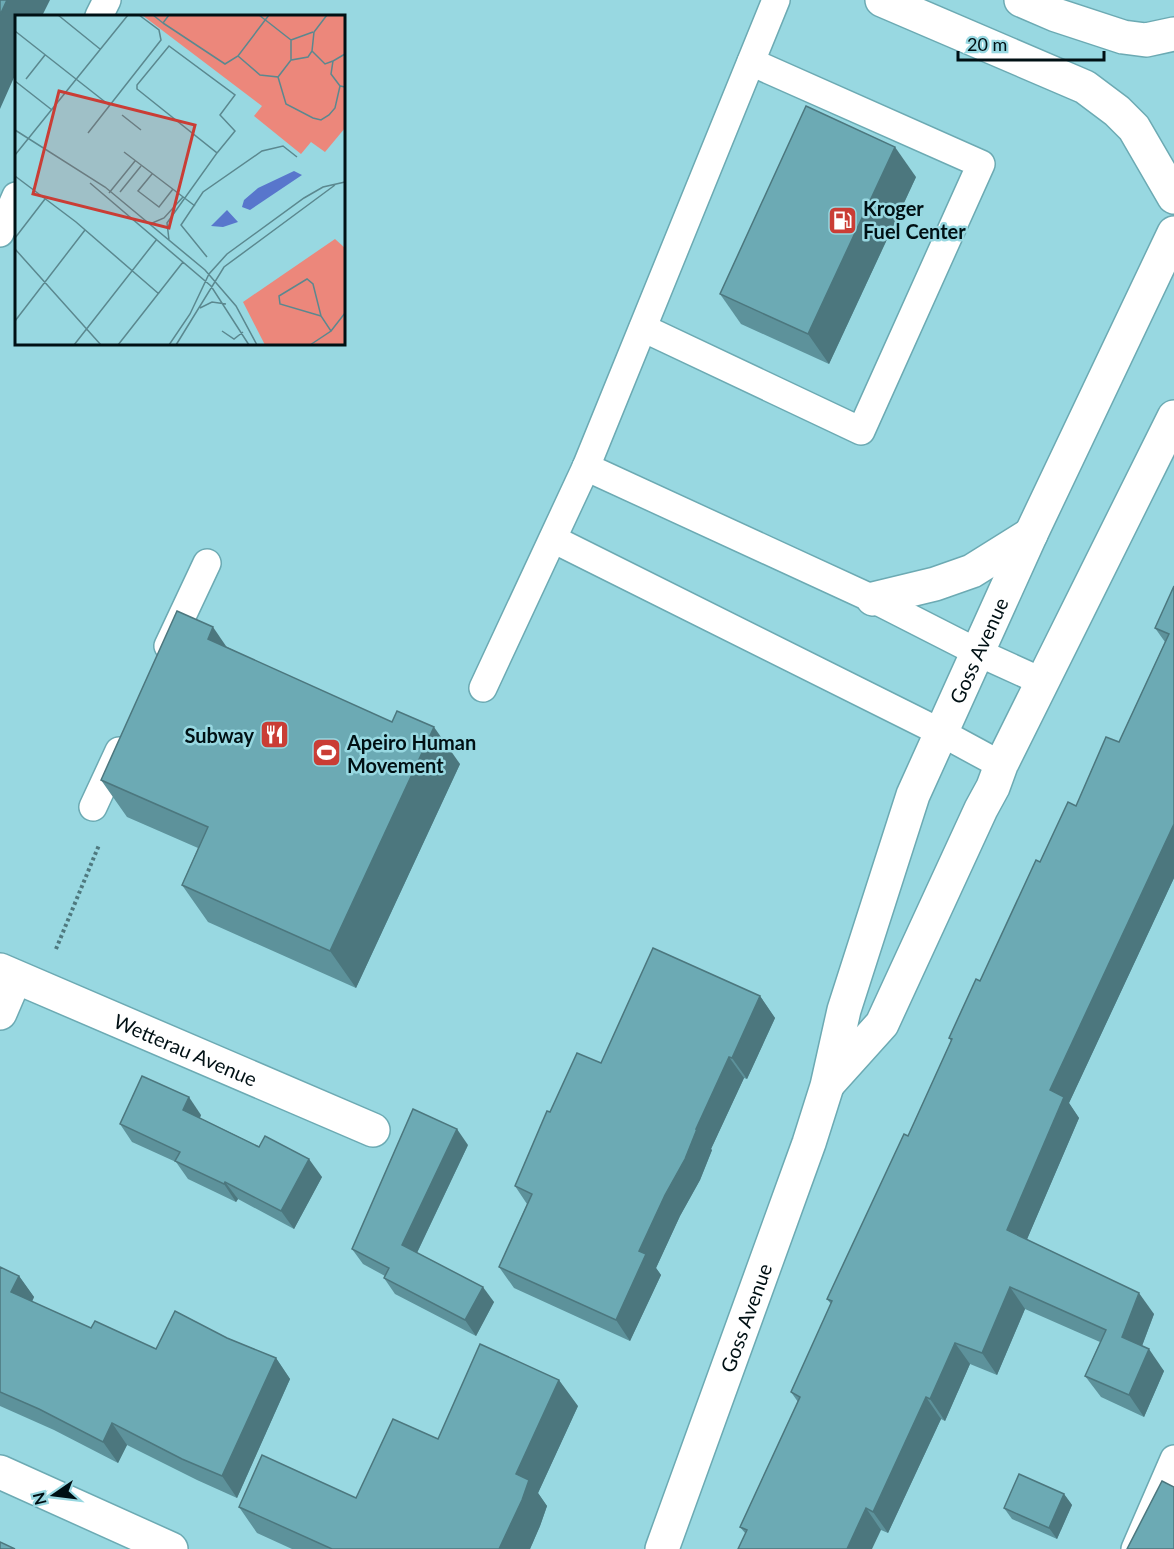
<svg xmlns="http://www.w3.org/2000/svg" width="1174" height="1549" font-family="Lato,sans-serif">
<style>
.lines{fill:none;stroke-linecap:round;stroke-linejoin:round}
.service-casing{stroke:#6caab3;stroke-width:30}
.minor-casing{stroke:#6caab3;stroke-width:36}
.secondary-casing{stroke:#6caab3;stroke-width:36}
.path{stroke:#4f797f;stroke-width:4;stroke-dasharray:3 3;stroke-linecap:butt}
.service{stroke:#fff;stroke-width:27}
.minor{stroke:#fff;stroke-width:33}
.secondary{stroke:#fff;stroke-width:33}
.wall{fill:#5d929b}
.shaded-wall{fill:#4c777e}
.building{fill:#6caab4;stroke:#4c777e;stroke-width:1.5}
.labels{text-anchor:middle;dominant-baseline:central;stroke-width:5;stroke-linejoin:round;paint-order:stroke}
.poi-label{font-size:20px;font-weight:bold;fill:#001014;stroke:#98d8e1;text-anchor:start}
.street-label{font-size:20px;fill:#001014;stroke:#98d8e1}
.inset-road{fill:none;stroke:#5b888f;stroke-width:1.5}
.view{fill:#ca3d35;fill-opacity:0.15;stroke:#ca3d35;stroke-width:3}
.inset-edge{fill:none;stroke:#001014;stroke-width:3}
</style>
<rect width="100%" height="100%" fill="#98d8e1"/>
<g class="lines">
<defs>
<g id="service">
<path d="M99,16L107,0"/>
<path d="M0,233L16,196"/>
<path d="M643,328L861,431L981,164L751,62"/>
<path d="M586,467L873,599L977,652L1043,682"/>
<path d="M553,539L942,733L1001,765"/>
<path d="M168,646L207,563"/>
<path d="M483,688L586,467L776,0"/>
<path d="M93,807L119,751"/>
<path d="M1135,1549L1174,1459"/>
</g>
<g id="minor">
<path d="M882,0L1085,87L1117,111L1134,128L1174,197"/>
<path d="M1021,0L1056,15L1123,37L1146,40L1174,34"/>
<path id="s1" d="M0,970L373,1130"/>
<path d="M0,1013L15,978"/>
<path d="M0,1472L171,1549"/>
</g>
<g id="secondary">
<path d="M873,599L935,584L972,571L1031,534"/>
<path d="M828,1084L882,1024L981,809L993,787L1001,765L1174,417"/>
<path id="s2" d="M662,1549L809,1143L827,1086L844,1010L913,795L1031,534L1174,233"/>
</g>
</defs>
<!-- service casing -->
<use href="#service" class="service-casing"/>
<!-- minor casing -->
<use href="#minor" class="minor-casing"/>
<!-- secondary casing -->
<use href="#secondary" class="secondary-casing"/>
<!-- path -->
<path class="path" d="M56,949L99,845"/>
<!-- service -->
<use href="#service" class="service"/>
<!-- minor -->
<use href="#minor" class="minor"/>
<!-- secondary -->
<use href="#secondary" class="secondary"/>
</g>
<!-- wall -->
<g class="wall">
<path d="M916,177L829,364L741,324L720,294Z"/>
<path d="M1174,586V878L1069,1103L1079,1118L1027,1239L1154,1314L1142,1346L1164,1371L1144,1417L1101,1397L1085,1376L1100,1342L1025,1309L997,1375L970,1364L945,1421L941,1419L888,1533L881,1530L745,1533L740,1527L798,1402L791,1392L831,1304L827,1299L908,1136L951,1041L949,1038L980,981L1040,862L1119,742L1165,642L1155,628Z"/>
<path d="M227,647L460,764L356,988L208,922L182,885L198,848L127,817L101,780Z"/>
<path d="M760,996L775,1018L747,1079L744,1078L711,1149L712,1150L700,1180L680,1216L656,1268L661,1275L630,1341L514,1288L499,1267L527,1204L515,1186L601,1063Z"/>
<path d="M201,1115L200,1118L322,1177L294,1229L238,1199L236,1202L188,1179L176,1162L132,1142L120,1124Z"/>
<path d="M468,1145L417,1253L494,1302L476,1336L395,1294L384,1278L385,1276L363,1264L352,1249Z"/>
<path d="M0,1267L19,1276L34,1297L32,1302L91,1328L156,1349L227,1338L276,1358L290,1379L237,1498L197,1480L127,1445L118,1463L54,1430L0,1406Z"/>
<path d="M578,1406L538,1493L547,1506L540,1526L530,1549H292L257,1533L239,1507L356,1498L438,1439Z"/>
<path d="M1064,1494L1072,1505L1057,1539L1012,1519L1004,1508Z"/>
</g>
<!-- shaded-wall -->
<g class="shaded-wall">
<path d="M7,0H50L42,16H16V73L0,109V15Z"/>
<path d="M895,147L916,177L829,364L808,334Z"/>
<path d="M213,627L239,665L208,639Z"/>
<path d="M434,727L460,764L356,988L330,951Z"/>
<path d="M1174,824V878L1069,1103L1079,1118L1022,1251L1007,1230L1050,1090Z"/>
<path d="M760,996L775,1018L747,1079L732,1058Z"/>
<path d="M729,1057L744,1078L711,1149L712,1150L700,1180L680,1216L656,1268L661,1275L630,1341L616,1320L639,1251Z"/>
<path d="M189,1097L201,1115L195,1128L183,1110Z"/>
<path d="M457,1129L468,1145L413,1261L402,1245Z"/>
<path d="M309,1159L322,1177L294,1229L281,1211Z"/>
<path d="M225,1182L238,1199L236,1202L224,1184Z"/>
<path d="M19,1276L34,1297L26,1313L11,1292Z"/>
<path d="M483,1287L494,1302L476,1336L465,1320Z"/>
<path d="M1010,1287L1025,1309L997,1375L982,1353Z"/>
<path d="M1139,1293L1154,1314L1137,1359L1122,1337Z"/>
<path d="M955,1343L970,1364L945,1421L930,1399Z"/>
<path d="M1149,1349L1164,1371L1144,1417L1129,1395Z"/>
<path d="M276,1358L290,1379L237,1498L222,1476Z"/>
<path d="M559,1380L578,1406L538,1493L547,1506L540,1526L530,1549H499L516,1474Z"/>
<path d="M926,1397L941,1419L888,1533L873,1512Z"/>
<path d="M112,1423L127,1445L118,1463L103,1442Z"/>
<path d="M1064,1494L1072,1505L1057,1539L1049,1528Z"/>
<path d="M866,1508L881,1530L872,1549H847Z"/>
</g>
<!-- building -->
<g class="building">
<path d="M0,0H7L0,15Z"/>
<path d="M806,106L895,147L808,334L720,294Z"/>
<path d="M1174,586V824L1050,1090L1064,1097L1007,1230L1139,1293L1122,1337L1149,1349L1129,1395L1085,1376L1106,1330L1010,1287L982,1353L955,1343L930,1399L926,1397L873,1512L866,1508L847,1549H738L747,1530L740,1527L800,1397L791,1392L832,1301L827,1299L904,1134L908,1136L952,1039L949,1038L976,979L980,981L1036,860L1040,862L1068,802L1076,806L1106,737L1119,742L1169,634L1155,628Z"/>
<path d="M177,611L213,627L208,639L392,722L397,711L434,727L330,951L182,885L208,827L101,780Z"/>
<path d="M653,948L760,996L732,1058L729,1057L696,1129H697L685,1159L665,1195L639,1251L646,1254L616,1320L499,1267L532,1194L515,1186L547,1111L550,1112L577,1053L601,1063Z"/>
<path d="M142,1076L189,1097L183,1110L259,1147L265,1136L309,1159L281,1211L225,1182L224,1184L175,1161L180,1152L120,1124Z"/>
<path d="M413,1109L457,1129L402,1245L483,1287L465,1320L384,1278L389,1268L352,1249Z"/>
<path d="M0,1267L19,1276L11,1292L91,1328L95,1321L156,1349L175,1311L227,1338L276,1358L222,1476L182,1459L112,1423L103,1442L39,1409L0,1392Z"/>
<path d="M480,1344L559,1380L516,1474L529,1480L522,1500L499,1549H332L239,1507L262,1455L356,1498L393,1419L438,1439Z"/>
<path d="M1019,1474L1064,1494L1049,1528L1004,1508Z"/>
<path d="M1162,1481L1174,1487V1549H1127Z"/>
<path d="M0,1542L15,1549H0Z"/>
</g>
<!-- icons -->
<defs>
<symbol id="fuel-square" viewBox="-11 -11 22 22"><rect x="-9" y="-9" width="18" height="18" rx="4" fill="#ca3d35" stroke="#98d8e1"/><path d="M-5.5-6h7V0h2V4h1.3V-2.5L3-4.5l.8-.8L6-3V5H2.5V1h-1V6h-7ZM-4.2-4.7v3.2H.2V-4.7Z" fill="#fff"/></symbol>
<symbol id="restaurant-square" viewBox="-11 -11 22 22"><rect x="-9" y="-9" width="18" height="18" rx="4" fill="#ca3d35" stroke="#98d8e1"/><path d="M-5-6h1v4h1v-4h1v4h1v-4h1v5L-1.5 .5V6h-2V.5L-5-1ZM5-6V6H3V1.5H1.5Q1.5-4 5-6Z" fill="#fff"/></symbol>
<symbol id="stadium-square" viewBox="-11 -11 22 22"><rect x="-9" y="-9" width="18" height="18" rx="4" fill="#ca3d35" stroke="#98d8e1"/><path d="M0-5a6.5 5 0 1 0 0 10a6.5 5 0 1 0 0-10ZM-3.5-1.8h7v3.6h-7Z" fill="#fff"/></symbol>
</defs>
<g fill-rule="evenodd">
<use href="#fuel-square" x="826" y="204" width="33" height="33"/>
<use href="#restaurant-square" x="258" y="718" width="33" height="33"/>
<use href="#stadium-square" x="310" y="736" width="33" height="33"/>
</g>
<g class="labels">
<!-- poi labels -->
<g class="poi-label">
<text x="863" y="208">Kroger<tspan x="863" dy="23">Fuel Center</tspan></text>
<text x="254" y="735" text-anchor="end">Subway</text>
<text x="347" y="742">Apeiro Human<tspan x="347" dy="23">Movement</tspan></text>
</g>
<!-- street labels -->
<g class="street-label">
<text stroke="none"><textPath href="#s2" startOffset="954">Goss Avenue</textPath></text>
<text stroke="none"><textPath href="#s1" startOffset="202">Wetterau Avenue</textPath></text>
<text stroke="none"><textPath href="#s2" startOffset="246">Goss Avenue</textPath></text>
</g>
</g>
<!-- overview -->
<g transform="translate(15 15)">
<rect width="330" height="330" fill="#98d8e1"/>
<path d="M127,0H330V113L310,137L296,127L286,139L239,101L247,91ZM320,224L330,233V330H250L228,287Z" fill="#ec877b"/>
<path d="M279,156L287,160L235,195L227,192L229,185L243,173ZM212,195L223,207L208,212L196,211Z" fill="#5876cc"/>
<path class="inset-road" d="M43,0L85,34M138,0L148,8L154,0M244,0L276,25V45L293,42L297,36L299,17L312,0M148,8L210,49L223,41L254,0M0,16L94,90M276,25L298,17M297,36L310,49L318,46M223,41L245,60L263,62L271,89L298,103L306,105L314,100L320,93L325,71L330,72M263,62L276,45M11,64L30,40M0,66L37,95M325,71L316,59L318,46L330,39M107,100L126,115M0,115L90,172L190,255L221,291L242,330M73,118L146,25L144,15L124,0M109,137L180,191M0,140L113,0M137,159L123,176L144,192L158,174M0,161L61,207L144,279M75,168L196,271L234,330M105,177L126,151M94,178L120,146M135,209L149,203L168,182M0,223L30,184M154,225L152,208L202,138L122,74V70L154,31L220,80L205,100L220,116L202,138M0,234L86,330M192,242L166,210L188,177L247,136L268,131L282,142M185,293L197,287L211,289M0,306L70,215M207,316L219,324L228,317M316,316L330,298M59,330L142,224M103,330L168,247M154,330L175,299L194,259L212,239L289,183L308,172L330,167M161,330L209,252L320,170M295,330L316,316L306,301L298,269L292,264L264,281L265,289L306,301"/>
<path class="view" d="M44,76L180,110L154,213L18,179Z"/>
<rect width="330" height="330" class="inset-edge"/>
</g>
<!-- north arrow -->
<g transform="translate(54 1495) rotate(256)" stroke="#98d8e1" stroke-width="4.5" paint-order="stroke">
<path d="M0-4.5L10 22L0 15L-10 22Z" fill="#001014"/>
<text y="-9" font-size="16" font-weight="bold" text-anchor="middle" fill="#001014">N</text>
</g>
<!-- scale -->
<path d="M958 51v9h146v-9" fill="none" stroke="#001014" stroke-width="3"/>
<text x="967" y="51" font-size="18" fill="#001014" stroke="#98d8e1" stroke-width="4.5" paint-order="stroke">20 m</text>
</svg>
